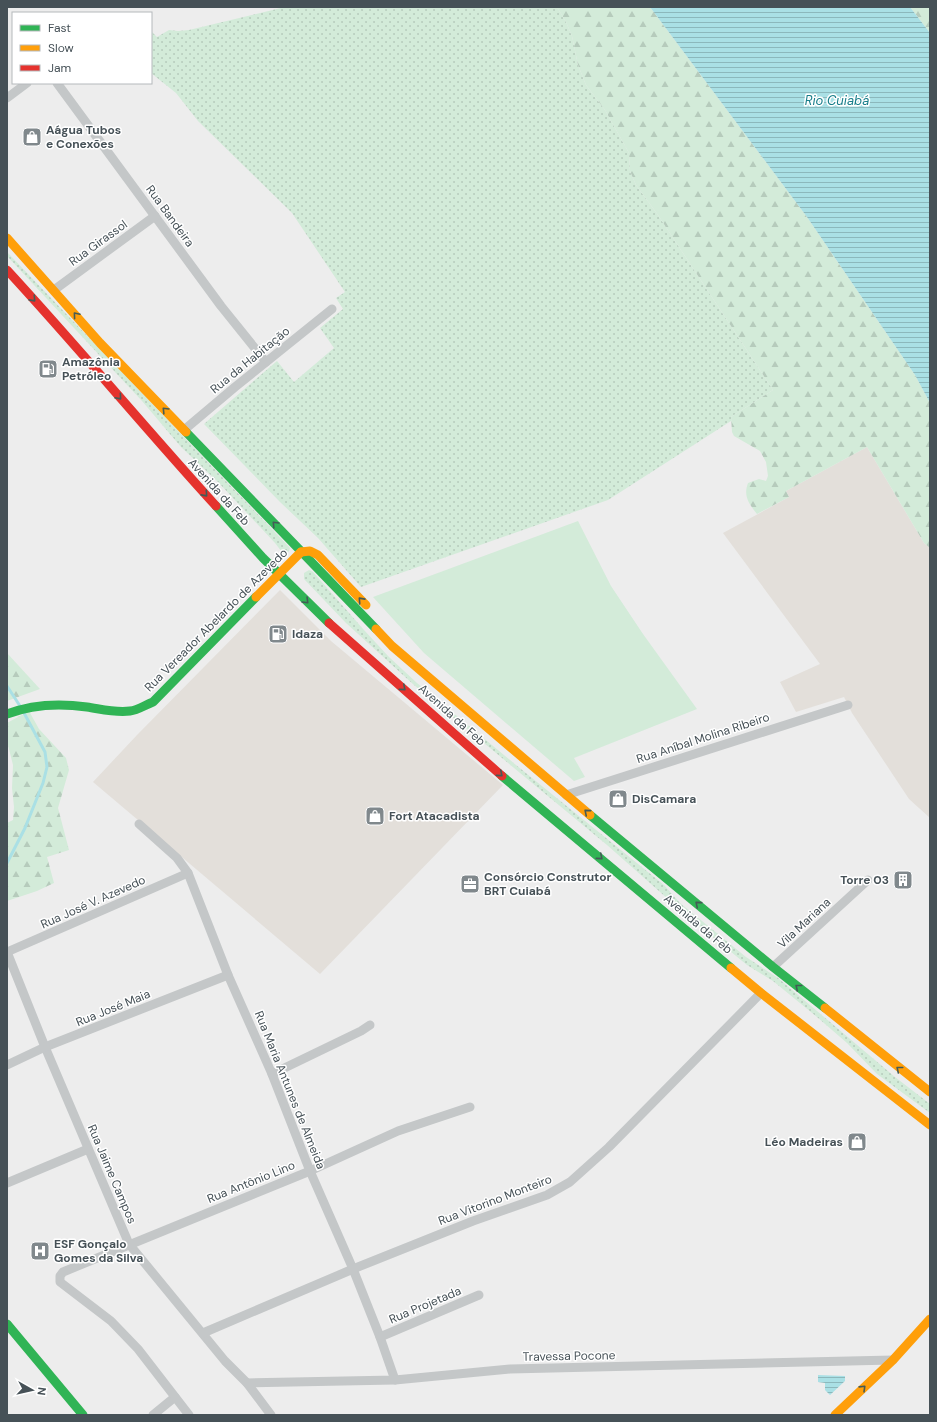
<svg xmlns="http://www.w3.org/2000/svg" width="937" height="1422" font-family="'DM Sans',sans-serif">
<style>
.commercial{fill:#e3dfda}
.grass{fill:url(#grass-dots)}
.forest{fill:url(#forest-firs)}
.garden{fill:#d3ebd9}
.water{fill:url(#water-rules)}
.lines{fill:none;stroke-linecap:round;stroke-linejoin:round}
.stream{stroke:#aae0e5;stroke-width:3}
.street{stroke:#c4c7c8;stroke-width:9}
.fast{stroke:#30b455;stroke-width:9}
.slow{stroke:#ff9f0a;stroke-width:9}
.jam{stroke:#e5322d;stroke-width:9}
.oneway{stroke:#445b57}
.labels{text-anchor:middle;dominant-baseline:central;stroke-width:3;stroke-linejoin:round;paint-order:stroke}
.poi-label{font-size:12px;font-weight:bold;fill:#465157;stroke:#fff;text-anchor:start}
.street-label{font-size:12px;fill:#465157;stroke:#fff}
.water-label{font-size:13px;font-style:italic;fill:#187e8a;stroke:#fff}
</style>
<defs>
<pattern id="grass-dots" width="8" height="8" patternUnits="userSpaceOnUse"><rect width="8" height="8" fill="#d3ebd9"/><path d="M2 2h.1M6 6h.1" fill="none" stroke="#b6cbbc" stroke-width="1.8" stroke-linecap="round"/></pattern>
<pattern id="forest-firs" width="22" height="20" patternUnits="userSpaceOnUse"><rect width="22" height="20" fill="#d3ebd9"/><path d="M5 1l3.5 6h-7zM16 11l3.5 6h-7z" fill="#b6cbbc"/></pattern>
<pattern id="water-rules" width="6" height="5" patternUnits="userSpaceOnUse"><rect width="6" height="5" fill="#aae0e5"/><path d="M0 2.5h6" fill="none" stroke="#8cb8bc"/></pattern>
</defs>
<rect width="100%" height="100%" fill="#ededed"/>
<!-- commercial -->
<g class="commercial">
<path d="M867,447L924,543L930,548V818L909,799L852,713L844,697L796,712L780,682L820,664L723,533L789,497L786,491Z"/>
<path d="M280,590L331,641L503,785L320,974L93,782L137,735Z"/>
</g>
<!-- grass -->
<g class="grass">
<path d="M285,7H557L566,22L572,36L578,65L586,85L605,110L629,153L630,171L636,185L658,215L773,390L731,417V421L608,500L361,587L318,538L280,502L204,424L277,361L294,382L334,348L320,328L343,309L336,298L345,292L292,213L198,121L176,93L151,73V31L157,37L169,30L178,31L189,30Z"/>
<path d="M7,252L290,548L289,551L285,556L275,543L218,482L181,447L142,401L7,256Z"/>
<path d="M309,570L313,572L364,630L389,657L417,683L516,765L664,885L680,903L746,957L778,978L895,1077L930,1104V1113L877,1074L847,1043L817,1017L773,981L747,965L686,915L607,845L414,685L346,623L304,579V573Z"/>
</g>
<!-- forest -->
<g class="forest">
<path d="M557,7H650L807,217L915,375L930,403V548L924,543L867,447L786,491L789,497L757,514C749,504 743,496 748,483L759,479L766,481L768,476L766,462L760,451L734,436L732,432L731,417L773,390L658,215L636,185L630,171L629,153L605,110L586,85L578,65L572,36L566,22Z"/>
<path d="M910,7H930V33Z"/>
<path d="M7,653L40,689L7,701Z"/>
<path d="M29,711L39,729L66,758L69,770L58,808L69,850L47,857L54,883L37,891L7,901V823L13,820L14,807L12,788L13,765L7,741V723Z"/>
</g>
<!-- garden -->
<path class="garden" d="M578,521L611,586L643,634L697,709L574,758L585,777L574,781L424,653L373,597Z"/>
<!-- water -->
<g class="water">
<path d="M650,7H910L930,33V403L915,375L807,217Z"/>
<path d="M818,1375L845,1376V1381L830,1395L825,1390V1383L818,1382Z"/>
</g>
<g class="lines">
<!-- stream -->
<g class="stream">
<path d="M7,686L20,706"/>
<path d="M7,863L25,828L43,783L47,767L45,752L23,711"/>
</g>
<!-- street -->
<g class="street">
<path d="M57,83L221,306L266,362"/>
<path d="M7,98L27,83"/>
<path d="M54,290L155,216"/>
<path d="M184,430L235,387L332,309"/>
<path d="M566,795L848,705"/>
<path d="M139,824L177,858L188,873L228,975L272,1074L310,1171L353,1269L380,1337L395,1380"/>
<path d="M7,952L45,1047L129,1244L225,1361L247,1383L271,1415"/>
<path d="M7,952L188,873"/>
<path d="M773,967L868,880"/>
<path d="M7,1065L45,1047L228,975"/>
<path d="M272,1074L361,1031L370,1025"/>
<path d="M7,1183L88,1149"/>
<path d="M203,1333L353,1269L473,1221L547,1195L570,1182L609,1147L761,993"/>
<path d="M380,1337L479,1295"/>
<path d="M247,1383L395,1380L510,1369L893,1360"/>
<path d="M153,1415L175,1397"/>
<path d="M189,1415L138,1349L111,1321L60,1282V1276L63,1272L310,1171L398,1131L470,1107"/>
</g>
<!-- fast -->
<g class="fast">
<path d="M186,432L376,629"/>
<path d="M216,506L263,558L329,623"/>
<path d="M7,714C33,704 59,703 87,707C101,709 115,713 130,711C138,710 145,705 153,702L256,597"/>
<path d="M502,776L731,968"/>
<path d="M590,815L773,967L825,1008"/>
<path d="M7,1324L83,1415"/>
</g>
<!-- slow -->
<g class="slow">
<path d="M7,238L100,343L186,432"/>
<path d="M301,552L310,551L318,555L366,605"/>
<path d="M256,597L301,552"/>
<path d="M376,629L392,646L590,815"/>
<path d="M731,968L761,993L930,1125"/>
<path d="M825,1008L930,1092"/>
<path d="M835,1415L893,1360L930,1319"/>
</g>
<!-- jam -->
<g class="jam">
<path d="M7,270C78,347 145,428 216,506"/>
<path d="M329,623L502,776"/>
</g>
</g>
<!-- one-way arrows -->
<defs><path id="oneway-chevron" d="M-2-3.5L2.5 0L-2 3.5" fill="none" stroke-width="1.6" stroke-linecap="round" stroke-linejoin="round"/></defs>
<g class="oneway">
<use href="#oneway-chevron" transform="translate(33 299) rotate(48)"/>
<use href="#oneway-chevron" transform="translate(76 315) rotate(-130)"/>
<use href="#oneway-chevron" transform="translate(119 397) rotate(49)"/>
<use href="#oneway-chevron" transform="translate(165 410) rotate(-134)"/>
<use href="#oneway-chevron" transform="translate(205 494) rotate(48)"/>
<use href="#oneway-chevron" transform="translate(275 524) rotate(-134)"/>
<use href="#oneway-chevron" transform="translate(361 600) rotate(-132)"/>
<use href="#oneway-chevron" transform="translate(306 601) rotate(45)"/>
<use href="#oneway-chevron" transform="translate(403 688) rotate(41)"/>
<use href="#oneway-chevron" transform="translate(500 774) rotate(40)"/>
<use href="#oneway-chevron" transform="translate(587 812) rotate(-140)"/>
<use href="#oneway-chevron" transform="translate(600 857) rotate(40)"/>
<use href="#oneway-chevron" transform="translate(698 904) rotate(-140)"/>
<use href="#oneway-chevron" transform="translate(798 987) rotate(-141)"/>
<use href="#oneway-chevron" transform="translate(899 1069) rotate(-141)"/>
<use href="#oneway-chevron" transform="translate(863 1388) rotate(-44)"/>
</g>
<!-- icons -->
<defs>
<symbol id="shop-square" viewBox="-11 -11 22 22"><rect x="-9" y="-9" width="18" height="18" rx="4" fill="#80888c" stroke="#fff"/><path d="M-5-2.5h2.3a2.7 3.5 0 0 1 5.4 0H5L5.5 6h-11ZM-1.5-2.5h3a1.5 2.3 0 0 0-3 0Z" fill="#fff"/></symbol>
<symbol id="fuel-square" viewBox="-11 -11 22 22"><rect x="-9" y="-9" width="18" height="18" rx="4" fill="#80888c" stroke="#fff"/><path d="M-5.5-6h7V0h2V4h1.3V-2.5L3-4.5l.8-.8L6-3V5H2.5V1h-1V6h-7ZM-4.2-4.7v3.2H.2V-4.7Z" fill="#fff"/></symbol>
<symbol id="building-square" viewBox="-11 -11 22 22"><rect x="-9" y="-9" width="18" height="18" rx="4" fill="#80888c" stroke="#fff"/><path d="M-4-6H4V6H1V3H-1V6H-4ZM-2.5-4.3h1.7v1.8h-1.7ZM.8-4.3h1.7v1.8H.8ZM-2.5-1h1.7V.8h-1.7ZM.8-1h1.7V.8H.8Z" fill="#fff"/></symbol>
<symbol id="office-square" viewBox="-11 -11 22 22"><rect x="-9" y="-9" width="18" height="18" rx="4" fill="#80888c" stroke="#fff"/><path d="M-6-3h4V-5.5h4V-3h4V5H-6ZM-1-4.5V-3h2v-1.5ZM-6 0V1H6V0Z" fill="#fff"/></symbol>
<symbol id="hospital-square" viewBox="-11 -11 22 22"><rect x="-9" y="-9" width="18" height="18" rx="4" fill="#80888c" stroke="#fff"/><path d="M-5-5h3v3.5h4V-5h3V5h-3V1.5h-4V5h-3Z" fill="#fff"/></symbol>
</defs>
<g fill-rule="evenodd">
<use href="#shop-square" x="21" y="126" width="22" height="22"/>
<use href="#fuel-square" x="37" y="358" width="22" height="22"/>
<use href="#fuel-square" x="267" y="623" width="22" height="22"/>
<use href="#shop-square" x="607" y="788" width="22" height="22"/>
<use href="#shop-square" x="364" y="805" width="22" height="22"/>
<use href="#building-square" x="892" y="869" width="22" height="22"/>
<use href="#office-square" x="459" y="873" width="22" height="22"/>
<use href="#shop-square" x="846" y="1131" width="22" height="22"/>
<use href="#hospital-square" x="29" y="1240" width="22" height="22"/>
</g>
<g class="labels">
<!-- poi labels -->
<g class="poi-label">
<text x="46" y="130">Aágua Tubos<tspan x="46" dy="14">e Conexões</tspan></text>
<text x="62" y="362">Amazônia<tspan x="62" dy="14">Petróleo</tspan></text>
<text x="292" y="634">Idaza</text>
<text x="632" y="799">DisCamara</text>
<text x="389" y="816">Fort Atacadista</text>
<text x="484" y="877">Consórcio Construtor<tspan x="484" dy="14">BRT Cuiabá</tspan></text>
<text x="889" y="880" text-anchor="end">Torre 03</text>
<text x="843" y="1142" text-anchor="end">Léo Madeiras</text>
<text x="54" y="1244">ESF Gonçalo<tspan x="54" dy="14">Gomes da Silva</tspan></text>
</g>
<!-- street labels -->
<g class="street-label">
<text transform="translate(170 216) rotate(54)">Rua Bandeira</text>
<text transform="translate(98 243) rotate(-36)">Rua Girassol</text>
<text transform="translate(250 360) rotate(-39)">Rua da Habitação</text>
<text transform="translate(219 492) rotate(48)">Avenida da Feb</text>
<text transform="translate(216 620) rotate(-45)">Rua Vereador Abelardo de Azevedo</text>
<text transform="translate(452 715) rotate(42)">Avenida da Feb</text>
<text transform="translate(703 738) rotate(-18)">Rua Aníbal Molina Ribeiro</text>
<text transform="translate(93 902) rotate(-24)">Rua José V. Azevedo</text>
<text transform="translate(804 923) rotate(-43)">Vila Mariana</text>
<text transform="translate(698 924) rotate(40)">Avenida da Feb</text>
<text transform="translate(113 1008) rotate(-22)">Rua José Maia</text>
<text transform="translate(290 1090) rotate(68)">Rua Maria Antunes de Almeida</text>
<text transform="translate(112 1174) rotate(67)">Rua Jaime Campos</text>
<text transform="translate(251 1182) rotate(-22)">Rua Antônio Lino</text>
<text transform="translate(495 1200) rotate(-21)">Rua Vitorino Monteiro</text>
<text transform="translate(425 1305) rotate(-23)">Rua Projetada</text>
<text transform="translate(569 1356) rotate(-1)">Travessa Pocone</text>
</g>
<!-- water labels -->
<g class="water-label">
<text x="837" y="100">Rio Cuiabá</text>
</g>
</g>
<!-- border -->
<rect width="937" height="1422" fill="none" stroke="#465157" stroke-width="16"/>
<!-- legend -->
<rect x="12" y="12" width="140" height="72" fill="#ffffff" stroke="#b5b9bc"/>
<rect x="20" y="25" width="20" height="6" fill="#30b455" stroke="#b5b9bc"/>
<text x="48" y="32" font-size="12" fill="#465157">Fast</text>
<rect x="20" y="45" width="20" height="6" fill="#ff9f0a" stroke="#b5b9bc"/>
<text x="48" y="52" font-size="12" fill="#465157">Slow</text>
<rect x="20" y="65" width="20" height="6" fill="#e5322d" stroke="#b5b9bc"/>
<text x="48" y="72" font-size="12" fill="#465157">Jam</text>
<!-- north arrow -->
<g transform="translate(32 1390) rotate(98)" stroke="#ffffff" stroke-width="3" paint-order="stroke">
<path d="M0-3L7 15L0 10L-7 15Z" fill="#465157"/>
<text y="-6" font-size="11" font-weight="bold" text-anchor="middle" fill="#465157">N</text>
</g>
</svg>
